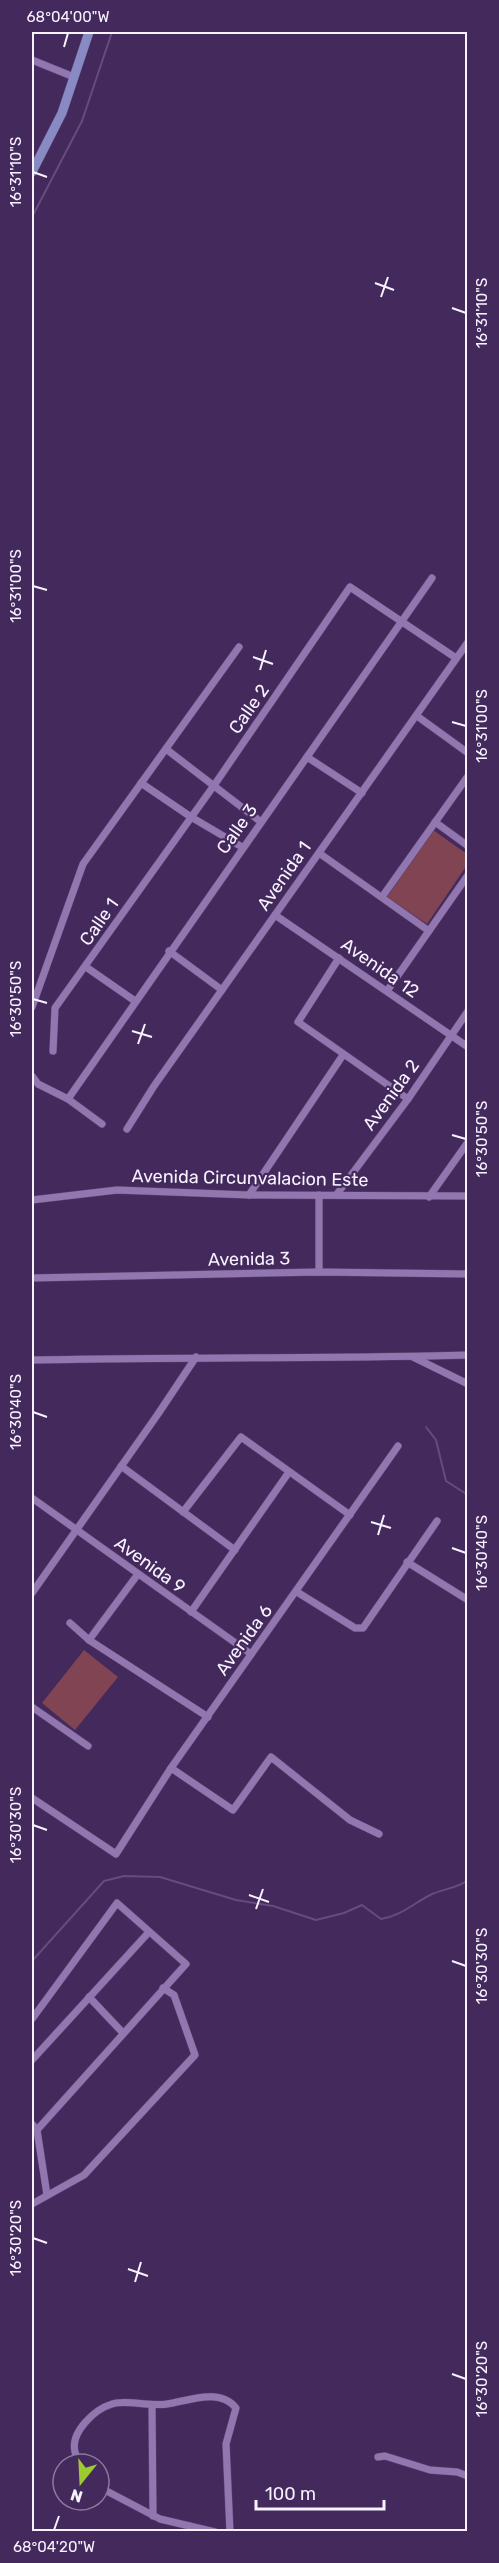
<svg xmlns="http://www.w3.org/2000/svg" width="499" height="2563" font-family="Rubik,sans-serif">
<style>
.green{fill:#804453}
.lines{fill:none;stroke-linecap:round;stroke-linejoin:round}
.stream{stroke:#684b7d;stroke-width:2}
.street-casing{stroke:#5b456e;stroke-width:8}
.secondary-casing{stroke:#5b456e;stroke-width:10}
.street{stroke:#9176b0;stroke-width:7}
.secondary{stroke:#888ac4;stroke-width:9}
.ticks{fill:none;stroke:#f8f2ff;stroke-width:2}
.labels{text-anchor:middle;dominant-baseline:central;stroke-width:4.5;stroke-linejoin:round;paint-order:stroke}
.street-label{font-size:18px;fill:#f8f2ff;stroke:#43295c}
.neatline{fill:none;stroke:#f8f2ff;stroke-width:2}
.ticks-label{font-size:15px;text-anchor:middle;fill:#f8f2ff}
</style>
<rect width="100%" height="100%" fill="#43295c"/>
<!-- green -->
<g class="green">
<path d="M433,830L467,854V865L427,924L387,897Z"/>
<path d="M84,1650L118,1677L75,1730L42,1703Z"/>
</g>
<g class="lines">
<!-- stream -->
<g class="stream">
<path d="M32,217L82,121L112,32"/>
<path d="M426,1427L436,1440L446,1481L468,1495"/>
<path d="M32,1961L104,1881L124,1876L160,1877L236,1900L273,1906L316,1920L344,1913L362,1905L381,1919C401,1916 414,1903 432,1894C444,1889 458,1888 468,1880"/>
<path d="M317,2531L325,2532"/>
</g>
<defs>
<g id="street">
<path d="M32,60L74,77"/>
<path d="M417,716L468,753"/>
<path d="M166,749L261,822"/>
<path d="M307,757L362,793"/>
<path d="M141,783L191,817L242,847"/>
<path d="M435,822L468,846"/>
<path d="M319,853L429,931"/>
<path d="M382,897L468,776"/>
<path d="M275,915L468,1047"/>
<path d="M169,951L222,990"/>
<path d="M339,958L298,1022L408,1099"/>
<path d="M86,967L135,1001"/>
<path d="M387,991L468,875"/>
<path d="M32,1007L83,864L239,647"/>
<path d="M53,1051L55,1008L215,784L350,587L456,658"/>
<path d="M32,1076L38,1084L68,1099L102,1124"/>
<path d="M68,1099L432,578"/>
<path d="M127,1129L154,1086L468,642"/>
<path d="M337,1194L408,1099L468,1011"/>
<path d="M249,1195L343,1055"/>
<path d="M319,1195V1272"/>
<path d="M429,1197L468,1142"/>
<path d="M32,1200L117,1190L249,1195L468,1196"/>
<path d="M32,1278L319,1272L468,1274"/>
<path d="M413,1357L468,1384"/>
<path d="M32,1360C177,1357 322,1359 468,1355"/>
<path d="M121,1466L235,1550"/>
<path d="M32,1498L251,1654"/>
<path d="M183,1512L241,1437L350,1515"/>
<path d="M407,1562L468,1600"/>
<path d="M297,1592L355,1628H363L437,1521"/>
<path d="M32,1593L158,1414L196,1357"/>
<path d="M191,1612L289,1472"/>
<path d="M70,1623L89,1640L208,1717"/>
<path d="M89,1640L138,1574"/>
<path d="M32,1707L88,1746"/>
<path d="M171,1768L233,1810L271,1757L350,1820L379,1834"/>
<path d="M32,1798L116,1854L171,1768L398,1446"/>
<path d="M89,1997L123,2033"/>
<path d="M32,2019L117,1903L186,1964L37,2130"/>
<path d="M32,2060L149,1932"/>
<path d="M32,2124L37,2130L47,2195"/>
<path d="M32,2204L84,2175L195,2055L174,1995L163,1988"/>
<path d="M152,2405L153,2516"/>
<path d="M378,2457L385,2456L430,2470L457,2472L468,2476"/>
<path d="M81,2464C79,2461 76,2456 75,2452C70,2432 95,2409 112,2404C127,2399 149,2407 167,2404C188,2401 220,2387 236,2408L226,2444L230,2532"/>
<path d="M99,2487L160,2519L215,2532"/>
</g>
<path id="secondary" d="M32,172L62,113L89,32"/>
</defs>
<!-- street casing -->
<use href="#street" class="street-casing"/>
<!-- secondary casing -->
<use href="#secondary" class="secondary-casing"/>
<!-- street -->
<use href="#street" class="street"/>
<!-- secondary -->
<use href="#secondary" class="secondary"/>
</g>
<!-- ticks -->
<path class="ticks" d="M64,47L68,33M33,172L47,177M375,283L394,290M381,297L388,277M452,308L466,313M33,586L47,590M253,657L273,664M260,670L266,650M452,722L466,726M33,999L47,1003M132,1031L152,1037M138,1044L145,1024M452,1135L466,1139M33,1412L47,1417M371,1522L391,1528M378,1535L384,1515M452,1548L466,1553M33,1825L47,1830M249,1895L269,1902M256,1909L263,1889M452,1961L466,1966M33,2238L47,2243M128,2269L148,2276M135,2282L141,2262M452,2374L466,2379M54,2530L59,2516"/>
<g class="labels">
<!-- street labels -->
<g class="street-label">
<text transform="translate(249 709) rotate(-55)">Calle 2</text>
<text transform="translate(237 829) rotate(-55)">Calle 3</text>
<text transform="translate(284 876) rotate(-55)">Avenida 1</text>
<text transform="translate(99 922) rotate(-55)">Calle 1</text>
<text transform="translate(380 968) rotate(35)">Avenida 12</text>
<text transform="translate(391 1095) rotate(-54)">Avenida 2</text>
<text transform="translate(250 1178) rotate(1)">Avenida Circunvalacion Este</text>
<text transform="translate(249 1259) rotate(-1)">Avenida 3</text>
<text transform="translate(150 1565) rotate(36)">Avenida 9</text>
<text transform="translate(244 1640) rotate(-54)">Avenida 6</text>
</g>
</g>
<!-- border -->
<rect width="499" height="2563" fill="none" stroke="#43295c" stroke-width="66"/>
<!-- north arrow -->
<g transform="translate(81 2482) rotate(198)"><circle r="28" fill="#43295c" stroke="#8b799d" stroke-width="1.5"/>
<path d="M0-4.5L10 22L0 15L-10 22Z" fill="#9cca31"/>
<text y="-9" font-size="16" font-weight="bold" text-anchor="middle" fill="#f8f2ff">N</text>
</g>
<!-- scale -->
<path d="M256 2500v9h128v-9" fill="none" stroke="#f8f2ff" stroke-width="3"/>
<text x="265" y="2500" font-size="18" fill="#f8f2ff" stroke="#43295c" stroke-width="4.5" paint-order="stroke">100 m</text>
<rect x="33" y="33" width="433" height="2497" class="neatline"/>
<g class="ticks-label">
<text x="68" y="22">68°04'00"W</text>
<text transform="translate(16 172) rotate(-90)" y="5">16°31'10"S</text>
<text transform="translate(482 313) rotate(-90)" y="5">16°31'10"S</text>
<text transform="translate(16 586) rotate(-90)" y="5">16°31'00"S</text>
<text transform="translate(482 726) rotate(-90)" y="5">16°31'00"S</text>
<text transform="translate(16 999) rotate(-90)" y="5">16°30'50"S</text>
<text transform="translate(482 1139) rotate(-90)" y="5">16°30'50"S</text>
<text transform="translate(16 1412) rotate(-90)" y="5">16°30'40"S</text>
<text transform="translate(482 1553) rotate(-90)" y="5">16°30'40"S</text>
<text transform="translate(16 1825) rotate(-90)" y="5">16°30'30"S</text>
<text transform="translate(482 1966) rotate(-90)" y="5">16°30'30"S</text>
<text transform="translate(16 2238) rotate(-90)" y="5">16°30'20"S</text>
<text transform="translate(482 2379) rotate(-90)" y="5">16°30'20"S</text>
<text x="54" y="2552">68°04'20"W</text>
</g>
</svg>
